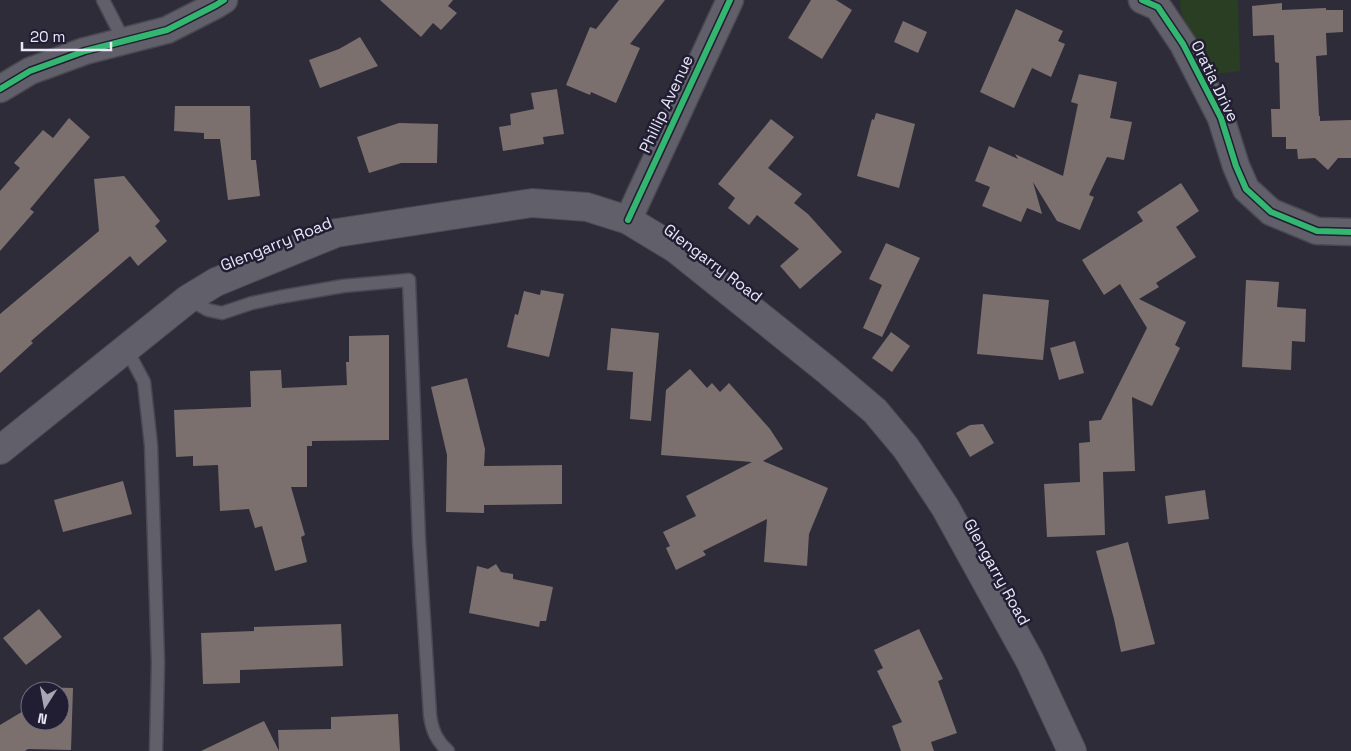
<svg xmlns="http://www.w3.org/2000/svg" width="1351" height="751" font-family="'Space Grotesk',sans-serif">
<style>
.green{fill:#293e23}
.building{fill:#7c706f}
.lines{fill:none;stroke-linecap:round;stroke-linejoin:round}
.service-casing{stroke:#4a4853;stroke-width:15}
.minor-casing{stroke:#4a4853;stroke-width:29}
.secondary-casing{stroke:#4a4853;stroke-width:30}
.service{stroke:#615f69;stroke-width:12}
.minor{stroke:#615f69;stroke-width:26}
.secondary{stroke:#615f69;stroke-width:28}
.cycleway-casing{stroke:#211d33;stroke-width:9}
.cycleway{stroke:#33b770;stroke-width:6}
.labels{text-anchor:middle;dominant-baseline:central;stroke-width:5;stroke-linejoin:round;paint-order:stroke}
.street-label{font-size:16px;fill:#e9e7f6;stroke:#211d33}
</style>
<rect width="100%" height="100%" fill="#2e2c39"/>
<!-- green -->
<path class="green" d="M1180,0H1238L1240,71L1215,74C1212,67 1209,59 1205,53C1194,35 1179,22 1180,0Z"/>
<!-- building -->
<g class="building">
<path d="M380,0H453L448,6L457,13L441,30L433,23L421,37Z"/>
<path d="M619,0H665L630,44L640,48L616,103L591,92L590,95L566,85L590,27L596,29Z"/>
<path d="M811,0H836L852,10L822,59L788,38Z"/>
<path d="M1282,3V10L1326,8V10H1343V32L1326,33L1327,55L1316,56L1319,116H1320V121L1351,120V158H1338L1328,170L1315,158L1298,159L1297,149H1286V137H1272L1271,109H1280L1279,63L1275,62L1274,35L1253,36L1252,6Z"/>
<path d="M1016,9L1063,31L1058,41L1065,44L1051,77L1032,68L1014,108L980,92Z"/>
<path d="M903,21L927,32L918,53L894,42Z"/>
<path d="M360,37L378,66L320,88L309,60L339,49Z"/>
<path d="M1079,74L1117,82L1110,118L1132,122L1124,160L1107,157L1089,195L1094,197L1080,230L1057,221L1033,182L1042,214L1027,208L1021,222L982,206L990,187L975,181L989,146L1018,159L1015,154L1063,176L1078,104L1071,102Z"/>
<path d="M557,89L564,134L543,137L544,144L503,151L499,127L511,125L510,114L534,109L531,93Z"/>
<path d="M175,106H250L251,160H256L260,196L228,200L220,139H204V133L174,131Z"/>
<path d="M876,113L915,124L899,188L857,176L872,119L874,120Z"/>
<path d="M69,118L90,137L30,209L34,212L0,251V191L20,168L14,163L43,130L53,138Z"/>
<path d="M771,119L794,137L768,168L802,194L794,203L808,214L842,252L800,289L780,266L799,249L757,215L749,225L728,208L735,198L718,184Z"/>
<path d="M399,123L438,124L437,163H401L369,173L357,137Z"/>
<path d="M124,176L160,221L155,226L167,241L138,266L130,256L31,341L33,343L0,373V314L99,231L94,179Z"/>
<path d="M1181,183L1199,211L1176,227L1196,257L1156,283L1159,287L1139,299L1186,322L1175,345L1180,348L1152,406L1132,397L1135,471L1103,472L1105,535L1047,537L1044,484L1080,482L1079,443L1090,442L1089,421L1101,420L1147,328L1120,284L1104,295L1082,260L1143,221L1137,212Z"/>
<path d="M886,243L920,258L882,337L863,328L882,285L869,279Z"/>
<path d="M1246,280L1279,282L1277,307L1306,309L1305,342L1292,341L1291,370L1242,367Z"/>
<path d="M541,290L564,294L549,357L507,347L515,314L518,315L524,291L540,295Z"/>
<path d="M983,294L1049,300L1043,360L977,354Z"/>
<path d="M611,328L659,333L651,421L630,419L633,372L607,370Z"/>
<path d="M891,332L910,346L892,372L872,358Z"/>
<path d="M389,335V440L312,441V446H307V487H291L305,535L301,537L307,562L275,571L262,526L255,528L249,509L220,511L218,465L193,466V456L176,457L174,410L251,407L250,371L281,370L282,388L347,385L346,362H349V336Z"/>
<path d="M1075,341L1084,373L1059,380L1050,348Z"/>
<path d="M690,369L707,388L712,383L720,392L729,383L770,429L783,449L763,461L828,488L809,534L807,566L764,562L767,519L703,551L706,555L676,570L666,548L670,546L663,532L696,516L686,496L752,462L661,455L666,390Z"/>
<path d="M467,378L485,449L484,466L562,465V504L484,505V513L446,512L447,455L431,387Z"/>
<path d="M983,424L994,443L970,457L956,433L970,425Z"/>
<path d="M123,481L132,514L63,532L54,500Z"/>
<path d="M1205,490L1209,519L1168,524L1165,496Z"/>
<path d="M1128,542L1155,644L1121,652L1114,619L1096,551Z"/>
<path d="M496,564L501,572L513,574V579L553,587L546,621H540L539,627L469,613L477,566L488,569Z"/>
<path d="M39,609L62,637L26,665L3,638Z"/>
<path d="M341,624L343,666L240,670V683L203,684L201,633L254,631V627Z"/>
<path d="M919,629L943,679L938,681L957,733L931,742L934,751H901L892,726L902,722L877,671L883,668L874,650Z"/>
<path d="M35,687L73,688L71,750L28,749L25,751H0V725L30,707V721H60V691H38Z"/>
<path d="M398,714L400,751H279L278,730L331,729V717Z"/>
<path d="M264,721L279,751H201Z"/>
</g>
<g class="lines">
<defs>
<g id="service">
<path d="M103,0L124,41"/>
<path d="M188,299L208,310L222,313L252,303L280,297L343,286L409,280L419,540L430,715C432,731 437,741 448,751"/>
<path d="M126,348L144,382L151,445L158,663L156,751"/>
</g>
<g id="minor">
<path d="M1142,0L1158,7L1183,44L1221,118L1236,166L1246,189L1271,212L1317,231L1351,232"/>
<path d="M0,89L30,71L85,51L167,30L216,5L224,0"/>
<path d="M628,220L730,0"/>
</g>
<path id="secondary" d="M0,450L188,299L216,282L336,233L532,203L587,207L628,220L676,249L828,371L875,411L906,448L945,507L1030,661L1072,751"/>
</defs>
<!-- service casing -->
<use href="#service" class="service-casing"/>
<!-- minor casing -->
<use href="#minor" class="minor-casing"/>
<!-- secondary casing -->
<use href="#secondary" class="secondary-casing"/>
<!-- service -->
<use href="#service" class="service"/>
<!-- minor -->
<use href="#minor" class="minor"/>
<!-- secondary -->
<use href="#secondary" class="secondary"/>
<defs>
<g id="cycleway">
<path d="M1142,0L1158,7L1183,44L1221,118L1236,166L1246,189L1271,212L1317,231L1351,232"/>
<path d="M0,89L30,71L85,51L167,30L216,5L224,0"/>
<path d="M628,220L730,0"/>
</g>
</defs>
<!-- cycleway casing -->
<use href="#cycleway" class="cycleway-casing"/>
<!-- cycleway -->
<use href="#cycleway" class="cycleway"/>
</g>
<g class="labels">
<!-- street labels -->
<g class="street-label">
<text transform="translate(1215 81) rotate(64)">Oratia Drive</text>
<text transform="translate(666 104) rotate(-65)">Phillip Avenue</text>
<text transform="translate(276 244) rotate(-22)">Glengarry Road</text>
<text transform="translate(713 263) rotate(37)">Glengarry Road</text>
<text transform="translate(997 572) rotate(61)">Glengarry Road</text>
</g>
</g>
<!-- north arrow -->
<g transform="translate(45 706) rotate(191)"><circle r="24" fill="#211d33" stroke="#716e81"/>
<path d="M0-4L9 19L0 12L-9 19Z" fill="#a8a6b4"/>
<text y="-8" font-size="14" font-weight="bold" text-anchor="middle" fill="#e9e7f6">N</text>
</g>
<!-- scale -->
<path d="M22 42v8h89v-8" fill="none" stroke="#e9e7f6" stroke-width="2.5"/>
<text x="30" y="42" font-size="15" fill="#e9e7f6" stroke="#211d33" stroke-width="4" paint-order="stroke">20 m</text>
</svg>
